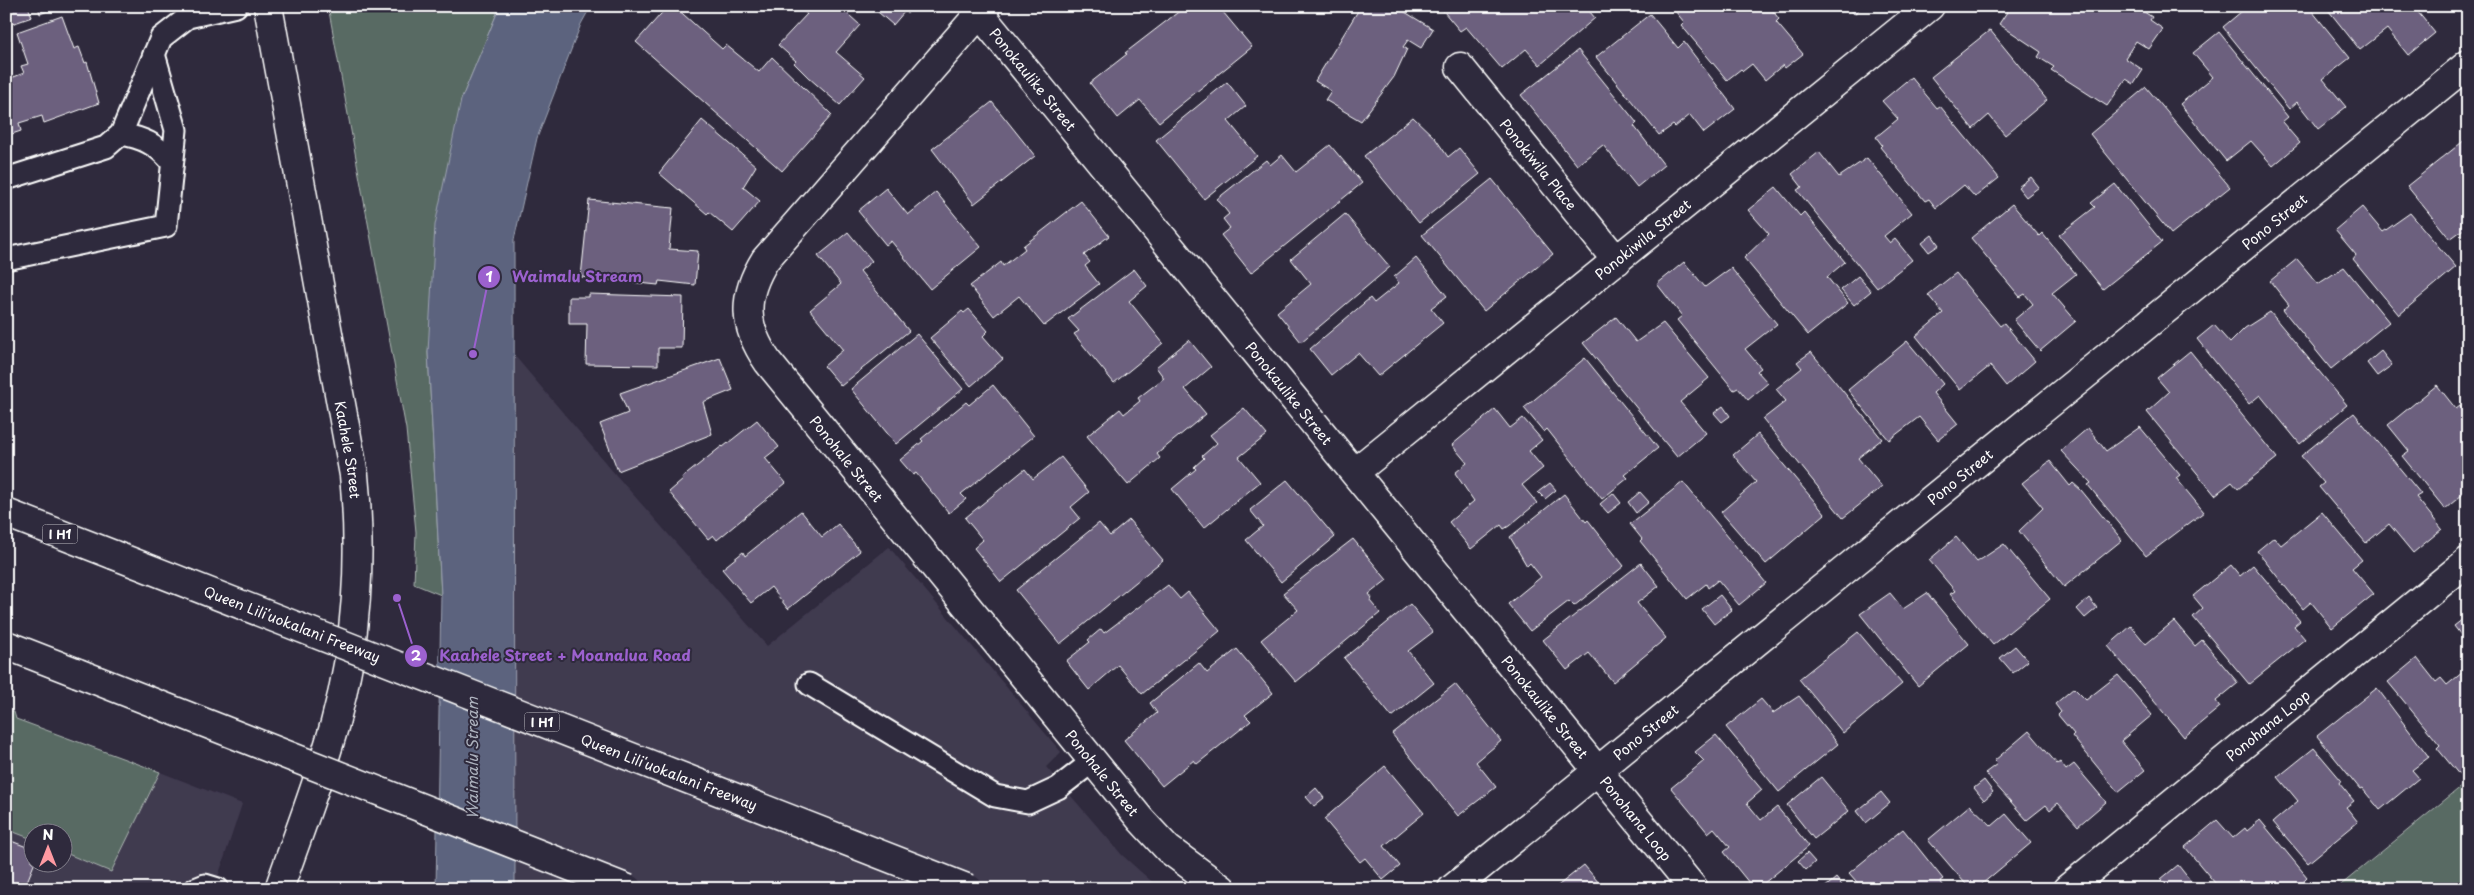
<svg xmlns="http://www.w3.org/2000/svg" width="2474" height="895" font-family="'Playpen Sans',sans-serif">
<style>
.built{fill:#413a50}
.green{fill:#596b64;stroke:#acb5b2}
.water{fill:#5b647e;stroke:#9da2b2}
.building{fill:#6c617e;stroke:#fff}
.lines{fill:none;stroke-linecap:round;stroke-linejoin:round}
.service-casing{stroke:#fff;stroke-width:25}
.minor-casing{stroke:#fff;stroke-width:31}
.tertiary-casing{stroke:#fff;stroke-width:31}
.motorway-casing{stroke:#fff;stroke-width:31}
.service{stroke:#2f2a3d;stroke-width:21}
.minor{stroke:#2f2a3d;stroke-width:28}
.tertiary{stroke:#2f2a3d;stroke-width:28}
.motorway{stroke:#2f2a3d;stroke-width:28}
.motorway-bridge-casing{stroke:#fff;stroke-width:31;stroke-linecap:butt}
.motorway-bridge{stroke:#2f2a3d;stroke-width:28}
.labels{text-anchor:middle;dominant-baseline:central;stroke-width:4;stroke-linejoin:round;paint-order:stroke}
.shield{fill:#2f2a3d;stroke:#c1bfc5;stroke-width:1}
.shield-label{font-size:12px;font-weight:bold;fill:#fff}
.street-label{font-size:14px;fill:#fff;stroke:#2f2a3d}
.water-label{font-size:15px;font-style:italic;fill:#adb2be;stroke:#2f2a3d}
.leader{fill:none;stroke:#9c61cf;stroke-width:2}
.callout-dot{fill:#9c61cf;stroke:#2f2a3d;stroke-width:2}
.mark-label{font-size:15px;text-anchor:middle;font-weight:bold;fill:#fff}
.callout-label{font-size:15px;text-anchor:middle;font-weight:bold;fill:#9c61cf;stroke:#2f2a3d;stroke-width:4;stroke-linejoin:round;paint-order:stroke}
</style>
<rect width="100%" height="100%" fill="#2f2a3d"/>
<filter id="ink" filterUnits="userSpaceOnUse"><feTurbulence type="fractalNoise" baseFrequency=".02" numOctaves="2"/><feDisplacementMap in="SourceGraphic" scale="10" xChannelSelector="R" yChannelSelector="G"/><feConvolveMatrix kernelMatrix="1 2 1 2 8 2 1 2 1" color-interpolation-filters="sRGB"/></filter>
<g filter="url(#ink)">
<!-- built -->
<g class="built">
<path d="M514,355L615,474L767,646L889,547L1061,752L1046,767L1122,855L1160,889H515Z"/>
<path d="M160,772L242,804L214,889H6V829L32,839V862H62L63,852L111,871Z"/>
</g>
<!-- green -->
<g class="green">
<path d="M328,6H500L461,100L428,352L441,595L414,584L416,532L406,429Z"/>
<path d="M6,709L14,712L16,719L160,772L111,872L63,852L62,832H32V839L6,829Z"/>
<path d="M2468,781V889H2336Z"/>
</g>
<!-- water -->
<path class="water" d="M500,6H591L581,24L537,138L514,240L515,889H436L441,595L428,352L435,225L461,100Z"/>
<!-- building -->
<g class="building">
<path d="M6,6H28L32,17L6,26Z"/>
<path d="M38,6H61L40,14Z"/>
<path d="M668,6H674L722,49L726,45L759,72L772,57L832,115L782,171L636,42Z"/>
<path d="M807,6H839L860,25L836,52L865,77L840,105L808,77L794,63L796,61L778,45L807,14L803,11Z"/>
<path d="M871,6H913L907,14L905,11L893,25Z"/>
<path d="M1186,6H1218L1252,47L1159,122L1140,100L1118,118L1090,83L1127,54L1125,53Z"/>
<path d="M1361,6H1395L1433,29L1421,48L1408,40L1403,47L1407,49L1394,77L1361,121L1325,100L1331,91L1315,81Z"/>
<path d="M1439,6H1585L1595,18L1540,65L1526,49L1502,69L1466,27L1460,31Z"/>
<path d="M1671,6H1769L1779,19L1776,22L1803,54L1785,68L1783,65L1765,80L1752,64L1743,71L1741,69L1727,80L1681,25L1684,22Z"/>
<path d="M1848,6H1863L1854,14Z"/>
<path d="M2011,6H2135L2152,17L2150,20L2163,29L2149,49L2136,41L2125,58L2143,70L2134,84L2126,79L2107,106L2051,70L2054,67L2038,57L2041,52L1999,24Z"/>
<path d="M2205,6H2224L2205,9Z"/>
<path d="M2248,6H2308L2350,58L2323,79L2346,107L2318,129L2297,102L2289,109L2223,27Z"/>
<path d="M2325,6H2413L2435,33L2408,55L2387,29L2360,50Z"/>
<path d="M1650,14L1678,48L1684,42L1735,109L1704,133L1690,115L1675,127L1673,125L1659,135L1596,57Z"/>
<path d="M62,16L74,49L79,47L85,63L87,62L99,103L44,123L42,116L19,123L21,131L6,136V80L24,73L21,66L28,64L17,32Z"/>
<path d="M1990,30L2047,100L2005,135L1989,115L1973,129L1931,77Z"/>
<path d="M2219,32L2288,117L2282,122L2300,143L2273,166L2251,141L2226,161L2180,104L2213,77L2193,53Z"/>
<path d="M1578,50L1637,123L1634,126L1664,165L1637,187L1603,145L1577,165L1521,95Z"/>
<path d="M1911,77L1937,108L1940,106L1999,178L1975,197L1964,185L1936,208L1929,199L1925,201L1880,147L1882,145L1876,137L1898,119L1882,101Z"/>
<path d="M1227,82L1246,106L1228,121L1257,156L1204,199L1156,140Z"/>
<path d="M2146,87L2230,187L2171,234L2090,134Z"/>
<path d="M992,102L1035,156L974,204L932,149Z"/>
<path d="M1413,117L1435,138L1448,157L1459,148L1480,174L1419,223L1364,156Z"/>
<path d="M702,120L756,166L743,187L760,201L733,232L709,212L707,214L659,173Z"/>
<path d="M2468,120V132L2462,125Z"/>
<path d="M2466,139L2468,226L2450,239L2407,186Z"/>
<path d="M1330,145L1362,183L1251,273L1221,235L1230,228L1223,219L1229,214L1217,199L1266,160L1270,165L1282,155L1296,172Z"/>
<path d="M1819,152L1839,177L1867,158L1912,213L1884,236L1890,243L1895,239L1912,260L1877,288L1797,190L1802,187L1792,174Z"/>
<path d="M2031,177L2039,187L2026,197L2018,187Z"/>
<path d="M1492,179L1553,254L1484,311L1422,235Z"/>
<path d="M2115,184L2162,242L2103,289L2059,235L2095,207L2091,203Z"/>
<path d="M1776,187L1800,216L1804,212L1845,262L1827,277L1848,303L1808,335L1744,258L1769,234L1748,210Z"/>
<path d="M886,188L908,215L936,192L981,247L930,289L891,241L886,245L858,211Z"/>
<path d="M589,200L673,208L669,249L698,251L695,285L659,281L658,285L581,277Z"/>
<path d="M1081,201L1109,236L1084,255L1090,262L1085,266L1099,284L1044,326L1019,296L994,316L970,286L1001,262L1003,266L1025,249L1023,246Z"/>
<path d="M2012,204L2039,236L2042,233L2076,274L2052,293L2076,321L2040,351L2014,320L2033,304L2025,294L2020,297L1971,238Z"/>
<path d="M2362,207L2383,232L2410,213L2456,267L2399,315L2353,259L2356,255L2335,230Z"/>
<path d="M1345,214L1390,267L1301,342L1277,312L1311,284L1291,259Z"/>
<path d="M848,232L872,261L860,271L909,331L841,386L824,366L843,350L810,310L841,284L818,256Z"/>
<path d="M1932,235L1939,245L1929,252L1922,243Z"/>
<path d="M1416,258L1447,296L1431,308L1443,323L1378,376L1358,353L1331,375L1310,349L1370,298L1374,303L1399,283L1394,277Z"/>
<path d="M2297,259L2318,284L2344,267L2389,322L2331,369L2283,310L2289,305L2270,281Z"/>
<path d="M1684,262L1705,287L1731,268L1777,324L1745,349L1761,368L1757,371L1768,383L1748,400L1738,388L1734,390L1677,320L1682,316L1657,284Z"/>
<path d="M1134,269L1147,286L1129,301L1163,343L1114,383L1074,334L1079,331L1068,319Z"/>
<path d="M1956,273L2000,326L2004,323L2035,361L2006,386L1990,366L1960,390L1916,336L1943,313L1928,295Z"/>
<path d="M1858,276L1871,291L1854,305L1841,290Z"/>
<path d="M589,294L683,297L682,348H658V365L586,364L587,324H569V297H589Z"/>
<path d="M969,309L988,331L983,336L1003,359L971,386L930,338L962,311L964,313Z"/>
<path d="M2270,312L2347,405L2300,444L2260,395L2249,404L2197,339L2214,325L2230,343L2245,328Z"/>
<path d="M1616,317L1636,342L1663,323L1709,378L1680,402L1706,433L1677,457L1583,343Z"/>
<path d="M917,334L963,389L896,444L851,389Z"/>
<path d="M1189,340L1211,367L1185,389L1206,414L1157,454L1160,458L1128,485L1087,436L1120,409L1124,414L1140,401L1138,398L1164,378L1156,367Z"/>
<path d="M1907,341L1943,384L1933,393L1958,424L1938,440L1919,417L1889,440L1848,390Z"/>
<path d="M2190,351L2277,458L2238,489L2232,482L2215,495L2147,412L2169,392L2157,378Z"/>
<path d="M2381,351L2392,365L2377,376L2367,363Z"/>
<path d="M1811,352L1882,439L1858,458L1882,487L1843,518L1763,419L1786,401L1776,389L1802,368L1797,362Z"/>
<path d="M720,358L733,390L703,402L712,434L618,471L600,424L628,413L620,393Z"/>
<path d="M1585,358L1658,448L1625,475L1628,478L1602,499L1547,429L1544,432L1524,408Z"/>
<path d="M993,385L1034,436L961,494L966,499L949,513L916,473L913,475L900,460L923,441L921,439L966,402L969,405Z"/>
<path d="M2437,385L2456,409L2460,406L2468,416V490L2445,509L2402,456L2409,451L2388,425Z"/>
<path d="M1723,406L1730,416L1722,422L1714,413Z"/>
<path d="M1244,408L1267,435L1239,457L1260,482L1204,528L1172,489L1196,469L1194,467L1204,458L1202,456L1217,443L1210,435Z"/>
<path d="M1495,409L1510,428L1523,418L1542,440L1529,451L1543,468L1522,485L1537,503L1509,526L1504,529L1501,525L1471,549L1449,522L1474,501L1455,473L1467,463L1452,445Z"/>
<path d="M2354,413L2421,494L2416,497L2442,529L2413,553L2389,524L2366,543L2319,487L2324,483L2301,456Z"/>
<path d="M757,420L779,447L765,458L786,483L717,540L713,535L708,539L669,492L683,480L682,478L722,446L723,447Z"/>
<path d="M2140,427L2180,475L2176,478L2204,512L2146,556L2088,485L2091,483L2061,451L2088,428L2106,451Z"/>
<path d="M1758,434L1825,514L1766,564L1721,512L1756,482L1733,455Z"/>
<path d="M1061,457L1089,492L1071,507L1080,518L1001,582L974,548L983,540L965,518L1025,469L1033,479Z"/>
<path d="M2050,461L2070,486L2073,483L2081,490L2122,540L2064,587L2019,531L2043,508L2022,483Z"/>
<path d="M1287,480L1335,537L1281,582L1246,540L1263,526L1250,510Z"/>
<path d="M1683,482L1766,583L1739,605L1718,580L1708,588L1706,584L1687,599L1640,541L1642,539L1630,524Z"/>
<path d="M1550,483L1556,490L1545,499L1538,492Z"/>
<path d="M1640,492L1649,502L1636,513L1628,502Z"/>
<path d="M1613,493L1621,503L1608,513L1600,504Z"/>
<path d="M1564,494L1586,522L1588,520L1624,566L1574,606L1569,601L1530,631L1508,604L1541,577L1530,563L1527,566L1510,537Z"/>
<path d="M801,511L822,537L838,524L860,551L788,609L771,587L751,603L722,569L743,552L745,556Z"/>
<path d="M2322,512L2362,560L2352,568L2374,594L2332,628L2311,602L2303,609L2257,551L2274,537L2281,545Z"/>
<path d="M1129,520L1163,560L1060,644L1016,590L1099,523L1110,536Z"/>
<path d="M1956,537L1977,562L2004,544L2050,599L1993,645L1950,594L1955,591L1929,560Z"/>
<path d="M1353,539L1387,580L1369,594L1372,598L1370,601L1380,613L1296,682L1261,640L1298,610L1283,593Z"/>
<path d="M1641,563L1659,586L1637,603L1666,638L1613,682L1589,653L1567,670L1543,640Z"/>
<path d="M2231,565L2240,576L2253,565L2300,621L2294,626L2305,639L2249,684L2193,617L2203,608L2193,596Z"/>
<path d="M1168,585L1180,599L1188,592L1220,631L1142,694L1118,665L1089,690L1066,661L1090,642L1088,640L1101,629L1104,633Z"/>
<path d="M1890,593L1903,609L1927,593L1969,644L1918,686L1860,614Z"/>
<path d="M1720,595L1732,610L1714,624L1702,609Z"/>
<path d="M2089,598L2097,608L2085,618L2077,609Z"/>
<path d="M1410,604L1433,632L1408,651L1434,683L1392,717L1344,658Z"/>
<path d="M2468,615V644L2454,626Z"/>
<path d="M2174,621L2195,646L2202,640L2238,683L2216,701L2220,707L2184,737L2108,646L2131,626L2146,644Z"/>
<path d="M1858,632L1902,684L1843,733L1799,679Z"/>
<path d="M2015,646L2028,661L2013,673L2000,658Z"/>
<path d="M1237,649L1273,693L1245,715L1251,721L1197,764L1194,760L1162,786L1124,740L1157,713L1150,703L1199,663L1207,673Z"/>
<path d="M2417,658L2436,682L2441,678L2447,685L2468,668V772L2461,777L2437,748L2440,745L2388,682Z"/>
<path d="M2118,675L2152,715L2121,741L2145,770L2118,792L2072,736L2074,734L2058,715L2061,712L2055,704L2074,688L2086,700Z"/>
<path d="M1455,684L1501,741L1476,762L1496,787L1458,816L1392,734Z"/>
<path d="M2377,688L2429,757L2412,770L2419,778L2380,810L2362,788L2360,789L2317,736Z"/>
<path d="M1799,696L1838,744L1779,792L1726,727L1761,699L1773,713Z"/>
<path d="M2029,731L2057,764L2060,762L2066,770L2074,764L2106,802L2078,826L2058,803L2050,810L2046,805L2027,820L1985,773L1997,764L1994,761Z"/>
<path d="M1716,735L1762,790L1747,803L1761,820L1777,807L1809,846L1757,889H1754L1724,852L1730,847L1714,828L1708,833L1671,788L1704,761L1695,752Z"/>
<path d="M2314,748L2341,780L2339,783L2354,801L2346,807L2358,822L2308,863L2273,822L2298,801L2278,777Z"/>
<path d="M1385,766L1424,813L1384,846L1400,866L1383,880L1365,858L1360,862L1324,819Z"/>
<path d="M1821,777L1849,811L1814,839L1787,805Z"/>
<path d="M1984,780L1993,792L1984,800L1974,788Z"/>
<path d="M1316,788L1324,798L1314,806L1306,797Z"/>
<path d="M1881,792L1890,803L1866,823L1857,811Z"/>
<path d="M1970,805L1992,826L2006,814L2031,843L1976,889H1970L1928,840Z"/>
<path d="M2217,820L2233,838L2245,828L2247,831L2260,820L2307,877L2304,880L2311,889H2220L2185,847Z"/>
<path d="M1903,829L1943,879L1940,881L1946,889H1863L1849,873Z"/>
<path d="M6,839L32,849V862H35L24,889H6Z"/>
<path d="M1807,853L1815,862L1806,870L1798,861Z"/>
<path d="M1584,865L1604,889H1554Z"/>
<path d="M2178,865L2197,889H2169L2161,879Z"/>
<path d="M1836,878L1845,889H1823Z"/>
</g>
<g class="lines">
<defs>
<g id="service">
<path d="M121,134C143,138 156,144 171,161"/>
<path d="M6,179L106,147L121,134L161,38L188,17L236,6"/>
<path d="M6,259L166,226L176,130L154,54"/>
<path d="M809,684L995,796L1028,802L1058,788L1093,761"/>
<path d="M195,889L205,885L218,889"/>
</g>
<g id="minor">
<path id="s1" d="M986,6L765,260C742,297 743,326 768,362L1141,820L1168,849L1222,889"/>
<path id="s2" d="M980,14L1694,889"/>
<path id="s3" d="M1460,67L1617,261"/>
<path id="s4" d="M1355,472L1930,6"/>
<path id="s5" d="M1452,889L2468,64"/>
<path id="s6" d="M2067,889L2468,561"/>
</g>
<g id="tertiary">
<path id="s7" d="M268,6L354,475C362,557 357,644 335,723C320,779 298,834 279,889"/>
</g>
<g id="motorway">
<path d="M6,513L114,555"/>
<path d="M6,645L78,673"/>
</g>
</defs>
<!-- service casing -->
<use href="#service" class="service-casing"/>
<!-- minor casing -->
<use href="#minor" class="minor-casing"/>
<!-- tertiary casing -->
<use href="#tertiary" class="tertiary-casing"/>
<!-- motorway casing -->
<use href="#motorway" class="motorway-casing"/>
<!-- service -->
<use href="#service" class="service"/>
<!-- minor -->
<use href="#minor" class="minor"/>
<!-- tertiary -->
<use href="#tertiary" class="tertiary"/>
<!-- motorway -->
<use href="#motorway" class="motorway"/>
<defs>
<g id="motorway-bridge">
<path d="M114,555L969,889"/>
<path d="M78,673L628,889"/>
</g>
</defs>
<!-- motorway-bridge casing -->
<use href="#motorway-bridge" class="motorway-bridge-casing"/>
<!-- motorway-bridge -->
<use href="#motorway-bridge" class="motorway-bridge"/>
</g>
</g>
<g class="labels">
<!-- shield labels -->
<g class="shield">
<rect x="42.5" y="524.5" width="35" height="19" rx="4"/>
<rect x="524.5" y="712.5" width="35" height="19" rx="4"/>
</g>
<g class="shield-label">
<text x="60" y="534">I H1</text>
<text x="542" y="722">I H1</text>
</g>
<!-- street labels -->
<g class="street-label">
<text stroke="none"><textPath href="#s2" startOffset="84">Ponokaulike Street</textPath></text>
<text stroke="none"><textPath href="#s3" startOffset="125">Ponokiwila Place</textPath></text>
<text stroke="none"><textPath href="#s5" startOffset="1059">Pono Street</textPath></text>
<text stroke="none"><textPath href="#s4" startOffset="370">Ponokiwila Street</textPath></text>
<text stroke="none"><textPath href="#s2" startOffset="489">Ponokaulike Street</textPath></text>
<text stroke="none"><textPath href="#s7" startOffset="451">Kaahele Street</textPath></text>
<text stroke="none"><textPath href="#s1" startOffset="571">Ponohale Street</textPath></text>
<text stroke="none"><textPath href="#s5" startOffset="654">Pono Street</textPath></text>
<text transform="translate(292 624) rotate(21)">Queen Liliʻuokalani Freeway</text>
<text stroke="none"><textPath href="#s2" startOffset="894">Ponokaulike Street</textPath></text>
<text stroke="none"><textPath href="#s6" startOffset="259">Ponohana Loop</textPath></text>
<text stroke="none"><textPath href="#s5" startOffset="249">Pono Street</textPath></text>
<text transform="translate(669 772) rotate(21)">Queen Liliʻuokalani Freeway</text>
<text stroke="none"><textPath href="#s1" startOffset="976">Ponohale Street</textPath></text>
<text stroke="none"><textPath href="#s2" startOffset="1038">Ponohana Loop</textPath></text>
</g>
<!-- water labels -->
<g class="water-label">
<text transform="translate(471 758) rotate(-90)">Waimalu Stream</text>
</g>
</g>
<!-- callouts -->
<path class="leader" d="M473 354L489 277M397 598L416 656"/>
<g class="callout-dot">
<circle cx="473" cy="354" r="5"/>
<circle cx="397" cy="598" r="5"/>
<circle cx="489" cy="277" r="12"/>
<circle cx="416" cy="656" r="12"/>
</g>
<g class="mark-label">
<text x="489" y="282">1</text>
<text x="416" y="661">2</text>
</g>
<g class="callout-label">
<text x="577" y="282">Waimalu Stream</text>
<text x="565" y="661">Kaahele Street + Moanalua Road</text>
</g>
<!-- margin -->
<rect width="2474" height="895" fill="none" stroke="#2f2a3d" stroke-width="25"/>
<rect x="12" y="12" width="2449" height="870" fill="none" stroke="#fff" stroke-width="2" filter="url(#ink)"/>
<!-- north arrow -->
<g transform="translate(48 848)"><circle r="24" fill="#2f2a3d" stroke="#827f8b"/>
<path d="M0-4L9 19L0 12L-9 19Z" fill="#ff9aa2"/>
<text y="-8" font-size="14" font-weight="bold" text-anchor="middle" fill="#ffffff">N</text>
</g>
</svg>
